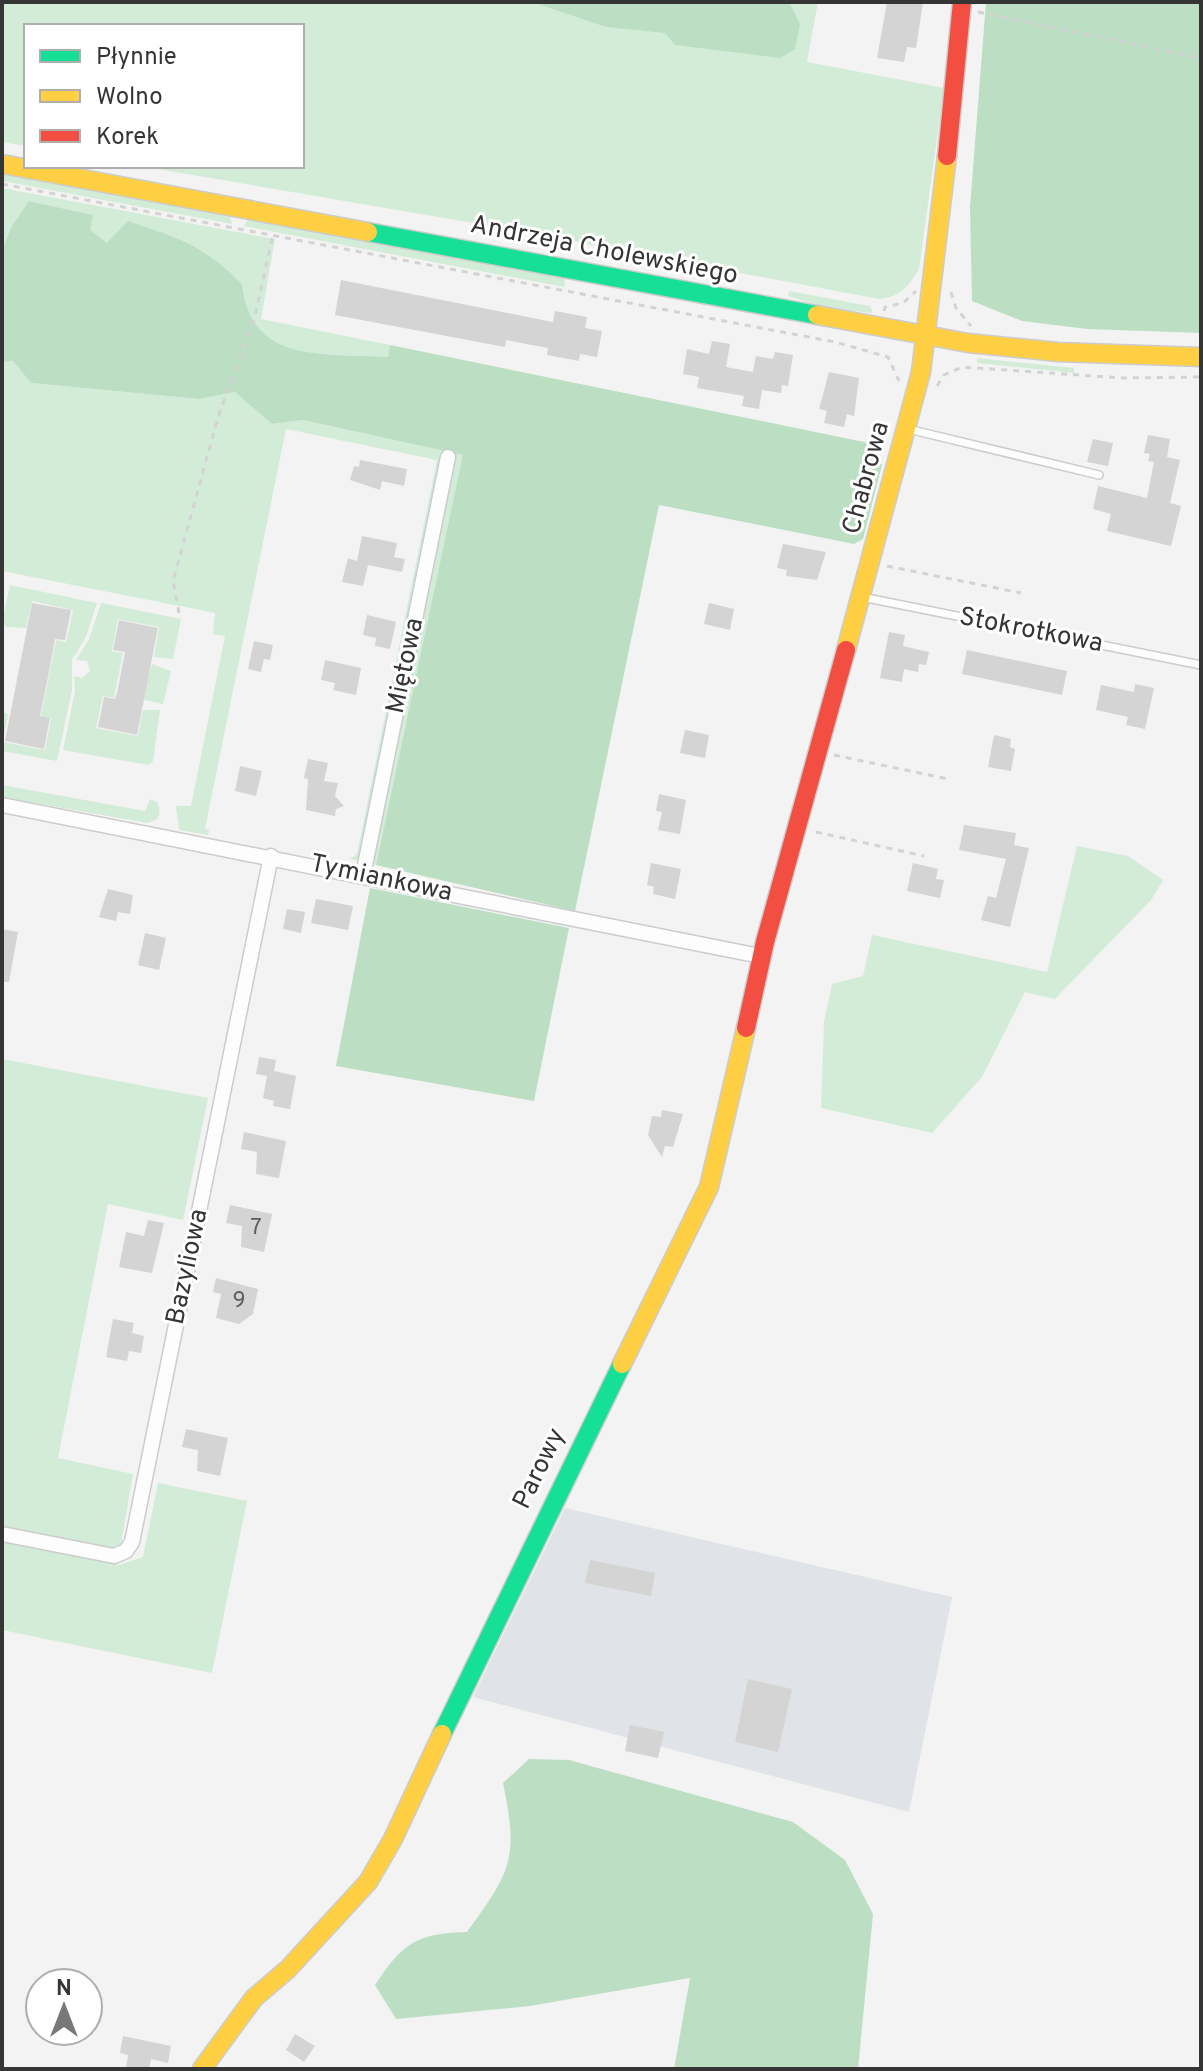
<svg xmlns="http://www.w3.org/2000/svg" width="1203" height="2071" font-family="Overpass,sans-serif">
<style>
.built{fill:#e0e3e7}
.green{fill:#d3ecd8}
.forest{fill:#bcdfc3}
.building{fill:#d4d4d4}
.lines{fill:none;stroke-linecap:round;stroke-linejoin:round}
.lane-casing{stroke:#ccc;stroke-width:10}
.street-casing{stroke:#ccc;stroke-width:17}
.fast-casing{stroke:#ccc;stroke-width:21}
.slow-casing{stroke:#ccc;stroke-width:21}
.jam-casing{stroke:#ccc;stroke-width:21}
.path{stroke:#d3d3d4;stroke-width:3;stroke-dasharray:6 6;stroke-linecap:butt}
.lane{stroke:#fdfdfd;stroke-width:7}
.street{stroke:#fdfdfd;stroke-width:14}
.fast{stroke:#16e098;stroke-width:18}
.slow{stroke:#ffcf43;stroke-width:18}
.jam{stroke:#f24e42;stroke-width:18}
.labels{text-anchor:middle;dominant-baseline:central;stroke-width:6;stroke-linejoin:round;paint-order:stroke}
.number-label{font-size:22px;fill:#5d5d5e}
.street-label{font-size:26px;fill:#353536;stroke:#fff}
</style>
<rect width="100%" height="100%" fill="#f3f3f3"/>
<!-- built -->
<path class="built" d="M565,1508L952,1597L909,1812L473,1697Z"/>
<!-- green -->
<g class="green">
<path d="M2,2H818L807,62L944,88L919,269C908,287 901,297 879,299L485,225L140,166H302V26H26V146L2,142Z"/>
<path d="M2,172L230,215L232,224L2,181Z"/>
<path d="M2,188L275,239L261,319L390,345L388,357C368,355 298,355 283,349C256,338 245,310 242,284L107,243L89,230L93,215L29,201L2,250Z"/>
<path d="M249,218L563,277L565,282L564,287L244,226Z"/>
<path d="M789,291L870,306L873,313L829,309L788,296Z"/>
<path d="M977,358L1074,368V373L977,363Z"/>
<path d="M13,360L31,383L199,399L235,392L272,424L303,420L464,455L376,865L350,859L357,854L437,460L286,429L205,829L209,830L208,835L179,830L176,806H191L225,636L213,634L215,613L2,571V362Z"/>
<path d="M10,585L97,603L86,637L72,660V690L57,761L2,751V711L8,714L3,742L45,750L51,718L41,716L56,640L66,642L73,610L32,601L26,628L6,627L2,622Z"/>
<path d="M101,603L181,619L173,659L154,657L159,627L118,619L112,651L123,653L114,698L103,696L96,728L138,736L143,710H160L153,761L148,765L63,750L75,691L74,676L82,678L90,671L87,661L76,660L89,639Z"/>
<path d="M152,664L171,671L163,704L145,700L143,696Z"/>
<path d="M2,785L145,811L150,799L158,803L160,814L156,820L147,823L2,797Z"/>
<path d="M1077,846L1128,856L1163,880L1151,900L1055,999L1025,992L982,1077L932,1133L821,1108L824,1022L832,984L863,976L872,935L1047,972Z"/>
<path d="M2,1059L208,1098L183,1220L108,1204L58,1458L133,1474L121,1544L107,1550L2,1527Z"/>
<path d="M158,1483L247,1501L212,1673L2,1630V1541L119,1565L143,1557Z"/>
</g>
<!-- forest -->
<g class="forest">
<path d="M532,2H789L800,24L795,49L780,58L675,45L665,33L606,27Z"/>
<path d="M986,2H1201V333L1087,329L1022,321L972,301L970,207Z"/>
<path d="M29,201L93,215L90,230L107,243L128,221C181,239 201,244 242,284C251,366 325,352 388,357L390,345L869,443L882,465L863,539L854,544L659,505L575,911L376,865L463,455L303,420L272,424L235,392L199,399L31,383L13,361L2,362V250L12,226Z"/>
<path d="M370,888L569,928L534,1101L336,1066Z"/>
<path d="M529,1759L569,1760L793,1822L845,1860L873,1914L858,2069H674L690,1978L530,2006L396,2019L375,1985C402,1944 416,1933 467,1932C511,1871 519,1859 503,1783Z"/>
</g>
<!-- building -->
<g class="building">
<path d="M887,2H923L916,48L907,47L904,62L877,58Z"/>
<path d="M341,280L553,322L555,311L587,317L585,328L602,331L597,357L580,354L579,361L547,355L548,348L506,340L505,347L335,315Z"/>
<path d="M712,341L730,344L726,367L753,372L756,356L773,359L775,352L793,355L788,386L782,385L781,393L762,390L759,409L742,406L744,396L697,388L699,377L683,374L687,349L709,354Z"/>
<path d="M829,372L859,378L854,416L847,414L844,427L824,423L827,411L819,409Z"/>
<path d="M1148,435L1170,439L1167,457L1180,460L1170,503L1181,506L1171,546L1107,531L1111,514L1093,509L1098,486L1147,498L1154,462L1148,461L1150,454L1144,453Z"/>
<path d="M1093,439L1113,443L1108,466L1087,462Z"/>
<path d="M360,460L407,469L404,486L382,481L380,490L350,480L354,466L359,467Z"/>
<path d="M362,536L397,543L394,557L405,559L402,572L368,565L363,586L342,582L348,558L357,561Z"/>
<path d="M783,544L826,552L817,580L786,576L787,570L777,568Z"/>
<path d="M32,603L71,610L65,640L55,639L49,672L40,716L50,718L44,749L5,741Z"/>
<path d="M709,603L734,609L730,630L704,624Z"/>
<path d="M367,615L396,622L390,649L375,646L376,638L363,635Z"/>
<path d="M119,620L158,628L137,735L98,727L104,697L115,699L117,693L125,652L113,650Z"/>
<path d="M889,632L905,635L903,646L929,652L926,665L919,664L918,672L904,669L902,682L880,678Z"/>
<path d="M254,641L273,645L270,660L264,659L261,672L248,669Z"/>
<path d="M967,650L1067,671L1062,695L962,674Z"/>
<path d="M325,660L361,668L356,695L333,690L335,683L321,680Z"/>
<path d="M1135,684L1154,688L1145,729L1126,725L1128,717L1096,710L1101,685L1134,692Z"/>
<path d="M685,730L709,735L705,758L680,753Z"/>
<path d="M994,735L1011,739L1010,747L1015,749L1011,771L988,767Z"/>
<path d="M308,759L328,763L324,781L338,783L335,796L344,806L336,809L335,816L306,810L308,779L304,778Z"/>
<path d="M240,766L262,771L256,796L235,791Z"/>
<path d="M659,794L686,800L680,834L658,830L662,812L656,811Z"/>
<path d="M964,825L1016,833L1014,845L1029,848L1010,927L981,920L988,896L996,898L1006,859L959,850Z"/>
<path d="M651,863L681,869L675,899L653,894L654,887L647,885Z"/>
<path d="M913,863L938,869L936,879L944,880L940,898L907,891Z"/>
<path d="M108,889L133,895L130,914L118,912L116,921L99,917Z"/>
<path d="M316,899L353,906L348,930L311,923Z"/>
<path d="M287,909L305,912L301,933L283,929Z"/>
<path d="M2,929L18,932L9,982H2Z"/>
<path d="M145,933L166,938L159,970L138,965Z"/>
<path d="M259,1057L276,1060L274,1071L296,1076L290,1109L273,1106L274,1101L263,1098L267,1076L256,1074Z"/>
<path d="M662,1110L683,1114L673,1147L665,1146L662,1157L648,1135L652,1116L661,1117Z"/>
<path d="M244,1132L286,1141L279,1178L256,1174L257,1152L241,1149Z"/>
<path d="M230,1205L272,1214L264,1252L241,1247L242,1226L226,1223Z"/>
<path d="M148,1220L164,1223L152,1273L119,1267L126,1232L144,1236Z"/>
<path d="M216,1278L258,1289L253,1314L239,1324L216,1318L221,1294L213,1292Z"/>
<path d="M113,1319L134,1323L132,1333L144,1336L141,1353L129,1351L127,1361L106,1357Z"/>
<path d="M186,1429L228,1438L220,1476L197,1471L198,1450L182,1447Z"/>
<path d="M590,1560L655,1573L651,1596L585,1583Z"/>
<path d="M748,1679L792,1689L778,1752L735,1742Z"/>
<path d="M630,1725L664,1732L658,1758L625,1751Z"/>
<path d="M295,2034L315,2046L304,2062L286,2050Z"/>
<path d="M123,2036L171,2046L168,2063L151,2059L149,2069H126L128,2055L120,2053Z"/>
</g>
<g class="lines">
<defs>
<g id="lane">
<path d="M908,429L1099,475"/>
<path d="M862,597L1201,665"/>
</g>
<g id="street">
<path d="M2,805L760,956"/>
<path d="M363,875L448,457"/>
<path d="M2,1534L114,1556L126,1551L132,1542L271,856"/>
</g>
<g id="fast">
<path d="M368,232L817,315"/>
<path d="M442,1734L622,1364"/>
</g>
<g id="slow">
<path d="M2,164L368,232"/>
<path d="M817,315L968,343L1058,352L1201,357"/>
<path d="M846,650L921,372L947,156"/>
<path d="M622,1364L709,1187L746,1028"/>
<path d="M202,2069L254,1998L288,1969L368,1882L393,1839L442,1734"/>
</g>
<g id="jam">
<path d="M947,156L962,2"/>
<path d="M746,1028L765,942L846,650"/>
</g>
</defs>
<!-- lane casing -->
<use href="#lane" class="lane-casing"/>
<!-- street casing -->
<use href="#street" class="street-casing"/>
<!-- fast casing -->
<use href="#fast" class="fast-casing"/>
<!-- slow casing -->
<use href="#slow" class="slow-casing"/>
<!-- jam casing -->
<use href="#jam" class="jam-casing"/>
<!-- path -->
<g class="path">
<path d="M978,12L1201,58"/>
<path d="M2,184L835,342L888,357L899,381"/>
<path d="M951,292L956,308L971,326"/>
<path d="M884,311L885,307L903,303L916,291"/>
<path d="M937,386L944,375L962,367L1123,378L1201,377"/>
<path d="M887,566L1021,593"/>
<path d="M179,613L173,581L218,417L254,320L273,235"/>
<path d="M834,755L948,779"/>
<path d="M816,832L924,856"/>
</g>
<!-- lane -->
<use href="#lane" class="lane"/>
<!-- street -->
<use href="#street" class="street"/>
<!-- fast -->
<use href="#fast" class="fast"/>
<!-- slow -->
<use href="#slow" class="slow"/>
<!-- jam -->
<use href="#jam" class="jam"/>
</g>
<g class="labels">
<!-- number labels -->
<g class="number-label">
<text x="256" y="1228">7</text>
<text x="239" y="1301">9</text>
</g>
<!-- street labels -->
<g class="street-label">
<text transform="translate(604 251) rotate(11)">Andrzeja Cholewskiego</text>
<text transform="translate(867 478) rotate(-75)">Chabrowa</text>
<text transform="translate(1031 631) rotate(11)">Stokrotkowa</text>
<text transform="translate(406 666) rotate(-78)">Miętowa</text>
<text transform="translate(381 879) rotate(12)">Tymiankowa</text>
<text transform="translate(188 1267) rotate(-78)">Bazyliowa</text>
<text transform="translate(540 1469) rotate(-64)">Parowy</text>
</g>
</g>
<!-- border -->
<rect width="1203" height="2071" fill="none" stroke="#353536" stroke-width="8"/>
<!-- legend -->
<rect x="24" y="24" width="280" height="144" fill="#ffffff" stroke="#aeaeaf" stroke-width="2"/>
<rect x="40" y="50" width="40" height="12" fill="#16e098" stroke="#aeaeaf" stroke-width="2"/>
<text x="96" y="64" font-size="24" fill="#353536">Płynnie</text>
<rect x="40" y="90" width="40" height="12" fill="#ffcf43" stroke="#aeaeaf" stroke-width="2"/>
<text x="96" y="104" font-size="24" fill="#353536">Wolno</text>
<rect x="40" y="130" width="40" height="12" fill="#f24e42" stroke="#aeaeaf" stroke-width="2"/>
<text x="96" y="144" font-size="24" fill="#353536">Korek</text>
<!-- north arrow -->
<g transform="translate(64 2007)"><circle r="38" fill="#ffffff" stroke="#aeaeaf" stroke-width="2"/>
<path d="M0-6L14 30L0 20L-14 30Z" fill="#787878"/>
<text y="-12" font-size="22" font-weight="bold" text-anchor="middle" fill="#353536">N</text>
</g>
</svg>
